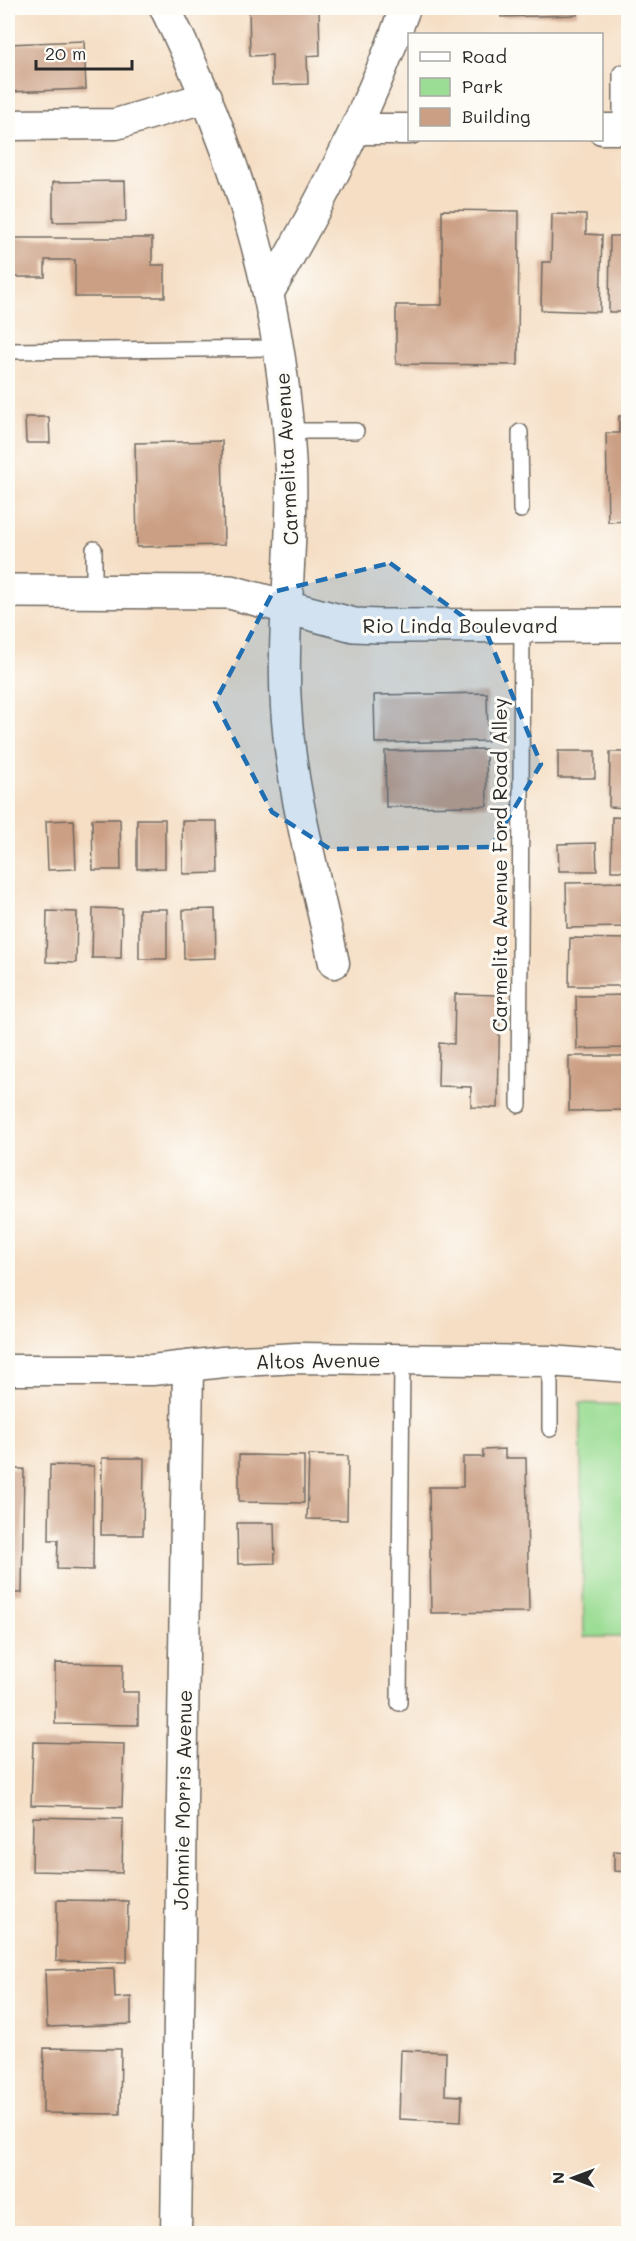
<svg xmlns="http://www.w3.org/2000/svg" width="636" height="2241" font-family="Mali,sans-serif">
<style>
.green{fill:#9bdd94;stroke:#638460;stroke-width:1.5}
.building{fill:#cb9f83}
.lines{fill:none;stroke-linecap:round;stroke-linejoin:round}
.lane-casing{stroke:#726a61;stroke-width:18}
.street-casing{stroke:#726a61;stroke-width:33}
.secondary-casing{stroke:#726a61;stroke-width:36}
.lane{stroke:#fff;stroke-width:15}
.street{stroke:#fff;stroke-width:30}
.secondary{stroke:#fff;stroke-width:33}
.marked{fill:#1f6fb2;fill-opacity:0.2;stroke:#1f6fb2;stroke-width:4.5;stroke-dasharray:12 8;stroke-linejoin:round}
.labels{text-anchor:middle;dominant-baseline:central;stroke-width:6;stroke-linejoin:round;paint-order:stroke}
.street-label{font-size:20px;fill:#2b2b2b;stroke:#fdfcf7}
</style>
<rect width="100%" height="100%" fill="#fdfcf7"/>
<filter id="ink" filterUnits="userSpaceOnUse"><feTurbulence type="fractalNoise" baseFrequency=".0167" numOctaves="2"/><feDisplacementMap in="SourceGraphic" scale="12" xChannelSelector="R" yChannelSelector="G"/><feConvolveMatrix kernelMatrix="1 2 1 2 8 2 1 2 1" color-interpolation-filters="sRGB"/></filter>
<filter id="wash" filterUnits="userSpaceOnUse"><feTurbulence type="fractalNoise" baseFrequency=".008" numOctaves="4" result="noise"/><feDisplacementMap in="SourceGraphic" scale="24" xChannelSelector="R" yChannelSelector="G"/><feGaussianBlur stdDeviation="1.35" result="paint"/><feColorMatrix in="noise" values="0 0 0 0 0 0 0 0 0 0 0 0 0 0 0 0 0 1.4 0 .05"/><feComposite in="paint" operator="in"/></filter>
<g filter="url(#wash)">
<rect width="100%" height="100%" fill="#f5dec4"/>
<!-- green -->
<path class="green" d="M580,1403L628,1405V1637H584Z"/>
<g id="blocks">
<!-- building -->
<g class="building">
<path d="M249,8H319L320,55L307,56L308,84L272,85V55L250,56Z"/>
<path d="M501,8H577V15L501,17Z"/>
<path d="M84,41L86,89L8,92V44Z"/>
<path d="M125,181L126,221L53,222V182Z"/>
<path d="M442,210L519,211L518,365L396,364V305H442Z"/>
<path d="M552,214L586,215V234L602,235L600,312L541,310L542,262H551Z"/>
<path d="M626,218H628V312H609L610,236H625Z"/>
<path d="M8,238H152V265H165V297H75V260H45V277H8Z"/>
<path d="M619,416H628V521L608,522L606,433H619Z"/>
<path d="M25,417H49L50,443H26Z"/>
<path d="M222,441L224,545L137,547L135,443Z"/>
<path d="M487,693L488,741L375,743L374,695Z"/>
<path d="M486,749L487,806L386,807L385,751Z"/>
<rect x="558" y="751" width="37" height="27"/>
<path d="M610,752H628V808L609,807Z"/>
<path d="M612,817L628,818V871H611Z"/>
<path d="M92,819H120L121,870H93Z"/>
<path d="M137,819H165V868L137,869Z"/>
<path d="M74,820L76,869L48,870L46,821Z"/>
<path d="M182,821H217L218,873L183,874Z"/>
<path d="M596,843L597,871H559L558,844Z"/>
<path d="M628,882V927L567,928L566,883Z"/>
<path d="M93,908L122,909L121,958H92Z"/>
<rect x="139" y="909" width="28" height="50"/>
<path d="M215,909L216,958L184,959L183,910Z"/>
<path d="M47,911L77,912L76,963L46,962Z"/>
<path d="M570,938L628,939V986H569Z"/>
<path d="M455,994L500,995L498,1108L471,1107V1087L438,1086L439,1043L454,1044Z"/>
<path d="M628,995V1048L577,1049L576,996Z"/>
<path d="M569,1056H628V1110L569,1111Z"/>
<path d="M505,1449V1458H526L529,1612L431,1613L429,1487H463V1457H483V1450Z"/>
<path d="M239,1455L304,1456V1503L239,1502Z"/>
<path d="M309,1455L348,1456L347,1520L307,1519Z"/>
<path d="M102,1458H144L143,1535H101Z"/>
<path d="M50,1465L94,1466L93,1570L57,1569L58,1540H49Z"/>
<path d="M8,1469H24L22,1593H8Z"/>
<path d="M237,1523H274L275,1563L238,1564Z"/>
<path d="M55,1663L123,1664L122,1692H138V1725L55,1724Z"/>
<path d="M33,1742L124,1744L122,1807L31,1805Z"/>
<path d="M33,1817L123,1819L122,1873L32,1871Z"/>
<path d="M614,1851L628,1852V1872L614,1871Z"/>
<path d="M57,1900L128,1901L127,1962L56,1961Z"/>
<path d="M114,1968L115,1998L131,1997V2024L47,2027L45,1970Z"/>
<path d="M44,2048L121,2049L120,2114L43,2113Z"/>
<path d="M401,2050L446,2052L445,2095L462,2096L461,2122L399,2119Z"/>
</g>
</g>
</g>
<g filter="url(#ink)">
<use href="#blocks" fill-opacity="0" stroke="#726a61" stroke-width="1.5"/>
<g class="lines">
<defs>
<g id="lane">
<path d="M621,73V129"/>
<path d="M8,351L279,348"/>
<path d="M288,431H356"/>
<path d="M520,432L521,510"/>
<path d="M94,549V591"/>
<path d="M519,1105L522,626"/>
<path d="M550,1361V1429"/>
<path d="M399,1703L402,1360"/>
</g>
<g id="street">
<path d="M165,8C239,156 283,303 291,470C294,549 281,628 286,706C291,794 316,878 334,963"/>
<path d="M8,125L116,124L207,97"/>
<path d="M357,129H410"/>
<path d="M602,129H628"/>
<path d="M269,292C324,197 368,112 405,8"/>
<path d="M8,1370H152L223,1362L297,1358L550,1361L628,1367"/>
<path d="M176,2234L188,1366"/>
</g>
<path id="secondary" d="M8,591L230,592L354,625L379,626L628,625"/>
</defs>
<!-- lane casing -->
<use href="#lane" class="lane-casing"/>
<!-- street casing -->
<use href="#street" class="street-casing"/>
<!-- secondary casing -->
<use href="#secondary" class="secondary-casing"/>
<!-- lane -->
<use href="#lane" class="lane"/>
<!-- street -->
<use href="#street" class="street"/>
<!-- secondary -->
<use href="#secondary" class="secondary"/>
</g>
</g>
<!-- marked area -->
<path class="marked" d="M390,563L487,634L541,764L491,847L330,849L272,812L215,702L273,592Z"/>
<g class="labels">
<!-- street labels -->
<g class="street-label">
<text transform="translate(286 459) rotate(-93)">Carmelita Avenue</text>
<text x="460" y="625">Rio Linda Boulevard</text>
<text transform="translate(499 865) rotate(-90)">Carmelita Avenue Ford Road Alley</text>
<text transform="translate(318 1360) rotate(-1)">Altos Avenue</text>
<text transform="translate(182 1800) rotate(-89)">Johnnie Morris Avenue</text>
</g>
</g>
<!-- margin -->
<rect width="636" height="2241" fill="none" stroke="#fdfcf7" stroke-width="30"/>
<!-- legend -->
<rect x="408" y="33" width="195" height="108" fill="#fdfcf7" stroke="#a9a8a5" stroke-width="1.5"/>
<rect x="420" y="52" width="30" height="9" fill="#ffffff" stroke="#a9a8a5" stroke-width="1.5"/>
<text x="462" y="63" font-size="18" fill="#2b2b2b">Road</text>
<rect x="420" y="78" width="30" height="18" fill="#9bdd94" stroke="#a9a8a5" stroke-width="1.5"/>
<text x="462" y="93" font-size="18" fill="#2b2b2b">Park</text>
<rect x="420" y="108" width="30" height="18" fill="#cb9f83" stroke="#a9a8a5" stroke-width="1.5"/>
<text x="462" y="123" font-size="18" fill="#2b2b2b">Building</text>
<!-- north arrow -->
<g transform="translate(573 2178) rotate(270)" stroke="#fdfcf7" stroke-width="4.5" paint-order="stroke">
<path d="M0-4.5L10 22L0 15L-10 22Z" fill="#2b2b2b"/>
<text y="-9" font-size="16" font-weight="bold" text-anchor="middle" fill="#2b2b2b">N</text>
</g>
<!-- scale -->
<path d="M36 60v9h96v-9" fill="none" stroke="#2b2b2b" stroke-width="3"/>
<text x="45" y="60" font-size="18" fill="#2b2b2b" stroke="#fdfcf7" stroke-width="4.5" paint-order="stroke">20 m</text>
</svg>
